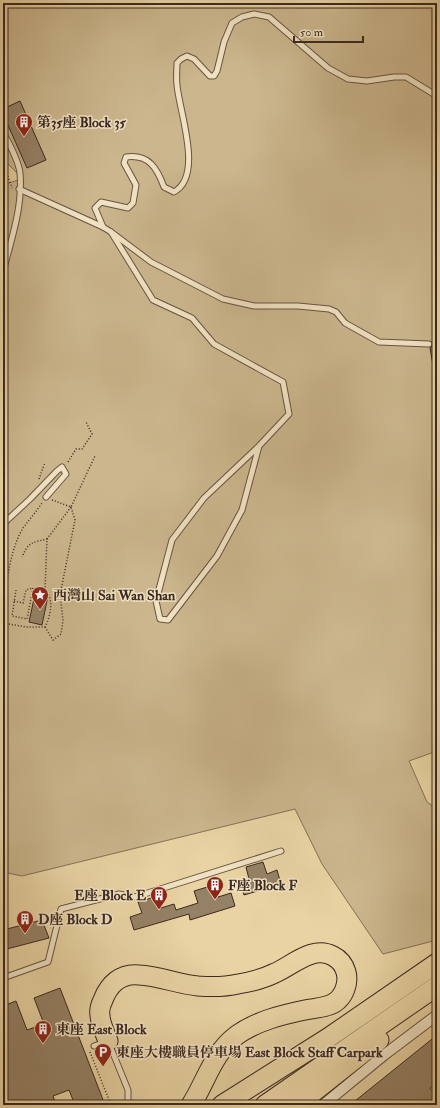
<svg xmlns="http://www.w3.org/2000/svg" width="440" height="1108" font-family="'IM FELL Double Pica','Noto Serif TC',serif">
<style>
.green{fill:#cbb68d;stroke:#837057}
.building{fill:#958165;stroke:#3b2921}
.lines{fill:none;stroke-linecap:round;stroke-linejoin:round}
.lane-casing{stroke:#665442;stroke-width:7}
.street-casing{stroke:#665442;stroke-width:12}
.highway-casing{stroke:#3b2921;stroke-width:21}
.path{stroke:#3b2921;stroke-width:1.5;stroke-dasharray:1 2;stroke-linecap:butt}
.lane{stroke:#f1e2c3;stroke-width:5}
.street{stroke:#f1e2c3;stroke-width:10}
.highway{stroke:#e9d3a3;stroke-width:19}
.labels{text-anchor:middle;dominant-baseline:central;stroke-width:3;stroke-linejoin:round;paint-order:stroke}
.poi-label{font-size:14px;font-weight:bold;fill:#3b2921;stroke:#f1e2c3;text-anchor:start}
</style>
<rect width="100%" height="100%" fill="#e9d3a3"/>
<filter id="stains"><feTurbulence type="fractalNoise" baseFrequency=".005" numOctaves="4"/><feColorMatrix values="0 0 0 0 .2 0 0 0 0 .09 0 0 0 0 .02 0 0 0 .5 -.17"/></filter>
<radialGradient id="worn" r=".72"><stop offset=".6" stop-color="#630" stop-opacity="0"/><stop offset="1" stop-color="#630" stop-opacity=".3"/></radialGradient>
<!-- green -->
<path class="green" d="M3,3H437V751L409,761L427,802L437,809V940L383,954L322,864L295,809L22,876L3,872V181L6,184L21,179L20,176L3,159Z"/>
<!-- building -->
<g class="building">
<path d="M20,101L46,160L27,168L3,114V109Z"/>
<path d="M437,341V365H433L430,348L433,346V343Z"/>
<path d="M35,594L48,596L42,625L29,622Z"/>
<path d="M263,862L267,874L277,870L281,884L244,895L240,881L249,879L246,867Z"/>
<path d="M214,885L218,897L231,893L235,906L190,920L189,914L134,930L130,917L142,913L138,902L158,896L161,908L174,904L176,910L198,903L194,891Z"/>
<path d="M42,920L49,938L3,950V930Z"/>
<path d="M60,988L105,1105H75L69,1090L53,1096L56,1105H3V1006L16,1001L27,1030L44,1024L34,998Z"/>
<path d="M437,1035V1082L430,1088L437,1097V1105H350Z"/>
</g>
<g class="lines">
<defs>
<g id="lane">
<path d="M3,133C9,142 19,163 20,173C23,207 11,240 3,272"/>
<path d="M19,189L103,227L111,232L151,262L223,299L254,306H298L329,309L336,312L345,323L379,342L429,344"/>
<path d="M103,227L95,208L101,202L128,208L133,203L136,185L124,163L126,157C149,154 157,168 164,187L174,192C204,176 179,111 177,85C176,78 177,70 177,63L181,59L187,56L194,59L210,76H214L217,71L224,42L232,23L242,17L254,14L269,17L328,68L348,79L367,81L394,77H406L437,96"/>
<path d="M111,232L153,300L192,318L214,344L283,382L289,414L259,446L242,510L217,556L168,620L160,619L156,601L172,540L204,498L259,446"/>
<path d="M3,524L30,499L57,471L62,467L66,474L46,497"/>
<path d="M3,978L48,962L61,909L119,894L135,897L281,851"/>
<path d="M94,1046L108,1041L128,1090V1105"/>
</g>
<path id="street" d="M323,1105L384,1055L437,1015"/>
<g id="highway">
<path d="M108,1041C105,1033 100,1023 100,1015C99,1010 101,1004 103,1000C109,984 121,973 139,975C159,976 178,984 198,986C211,987 225,987 238,984C250,982 263,979 275,973C293,965 313,945 333,956C339,959 344,965 346,972C349,983 344,997 334,1003C326,1008 314,1008 305,1010C281,1015 257,1021 237,1035C212,1054 207,1080 191,1105"/>
<path d="M222,1105L328,1038L437,963"/>
<path d="M265,1105L437,986"/>
<path d="M297,1105L379,1040"/>
</g>
</defs>
<!-- lane casing -->
<use href="#lane" class="lane-casing"/>
<!-- street casing -->
<use href="#street" class="street-casing"/>
<!-- highway casing -->
<use href="#highway" class="highway-casing"/>
<!-- path -->
<g class="path">
<path d="M3,162L12,188"/>
<path d="M68,462L76,449H82L92,434L86,422"/>
<path d="M39,479L45,462"/>
<path d="M52,500L71,507L95,456"/>
<path d="M47,539L71,507"/>
<path d="M16,590L12,616L27,619L33,588L45,589L47,539C32,543 29,541 22,557"/>
<path d="M14,601L23,603L26,590L33,588"/>
<path d="M3,606C8,579 9,552 23,528C29,520 36,512 42,503"/>
<path d="M3,623L26,627H45C51,615 54,600 45,589"/>
<path d="M45,627L53,640L61,634L63,620L60,595L75,520L71,507"/>
<path d="M90,1052L111,1105"/>
</g>
<!-- lane -->
<use href="#lane" class="lane"/>
<!-- street -->
<use href="#street" class="street"/>
<!-- highway -->
<use href="#highway" class="highway"/>
</g>
<!-- icons -->
<defs>
<symbol id="building-pin" viewBox="-11 -11 22 30"><path d="M0 17L-7.5 6A9.5 9.5 0 1 1 7.5 6Z" fill="#8f2418" stroke="#f1e2c3"/><path d="M-4-6H4V6H1V3H-1V6H-4ZM-2.5-4.3h1.7v1.8h-1.7ZM.8-4.3h1.7v1.8H.8ZM-2.5-1h1.7V.8h-1.7ZM.8-1h1.7V.8H.8Z" fill="#fff"/></symbol>
<symbol id="sight-pin" viewBox="-11 -11 22 30"><path d="M0 17L-7.5 6A9.5 9.5 0 1 1 7.5 6Z" fill="#8f2418" stroke="#f1e2c3"/><path d="M0-6L1.8-2.2L6-1.7L2.9 1.2L3.7 5.4L0 3.3L-3.7 5.4L-2.9 1.2L-6-1.7L-1.8-2.2Z" fill="#fff"/></symbol>
<symbol id="parking-pin" viewBox="-11 -11 22 30"><path d="M0 17L-7.5 6A9.5 9.5 0 1 1 7.5 6Z" fill="#8f2418" stroke="#f1e2c3"/><path d="M-3.5-5.5H1a3.5 3.5 0 0 1 0 7H-1V5.5H-3.5ZM-1-3.4V-.6H.8a1.4 1.4 0 0 0 0-2.8Z" fill="#fff"/></symbol>
</defs>
<g fill-rule="evenodd">
<use href="#building-pin" x="14" y="112" width="20" height="27"/>
<use href="#sight-pin" x="30" y="585" width="20" height="27"/>
<use href="#building-pin" x="205" y="875" width="20" height="27"/>
<use href="#building-pin" x="149" y="885" width="20" height="27"/>
<use href="#building-pin" x="15" y="909" width="20" height="27"/>
<use href="#building-pin" x="33" y="1019" width="20" height="27"/>
<use href="#parking-pin" x="93" y="1042" width="20" height="27"/>
</g>
<g class="labels">
<!-- poi labels -->
<g class="poi-label">
<text x="37" y="122">第35座 Block 35</text>
<text x="53" y="595">西灣山 Sai Wan Shan</text>
<text x="228" y="885">F座 Block F</text>
<text x="146" y="895" text-anchor="end">E座 Block E</text>
<text x="38" y="919">D座 Block D</text>
<text x="56" y="1029">東座 East Block</text>
<text x="116" y="1052">東座大樓職員停車場 East Block Staff Carpark</text>
</g>
</g>
<!-- margin -->
<rect width="440" height="1108" fill="none" stroke="#e9d3a3" stroke-width="16"/>
<rect x="4" y="4" width="432" height="1100" fill="none" stroke="#3b2921" stroke-width="2"/>
<rect x="8" y="8" width="424" height="1092" fill="none" stroke="#3b2921"/>
<!-- scale -->
<path d="M294 36v6h69v-6" fill="none" stroke="#3b2921" stroke-width="2"/>
<text x="300" y="36" font-size="12" fill="#3b2921" stroke="#f1e2c3" stroke-width="3" paint-order="stroke">50 m</text>
<rect width="100%" height="100%" filter="url(#stains)"/>
<rect width="100%" height="100%" fill="url(#worn)"/>
</svg>
